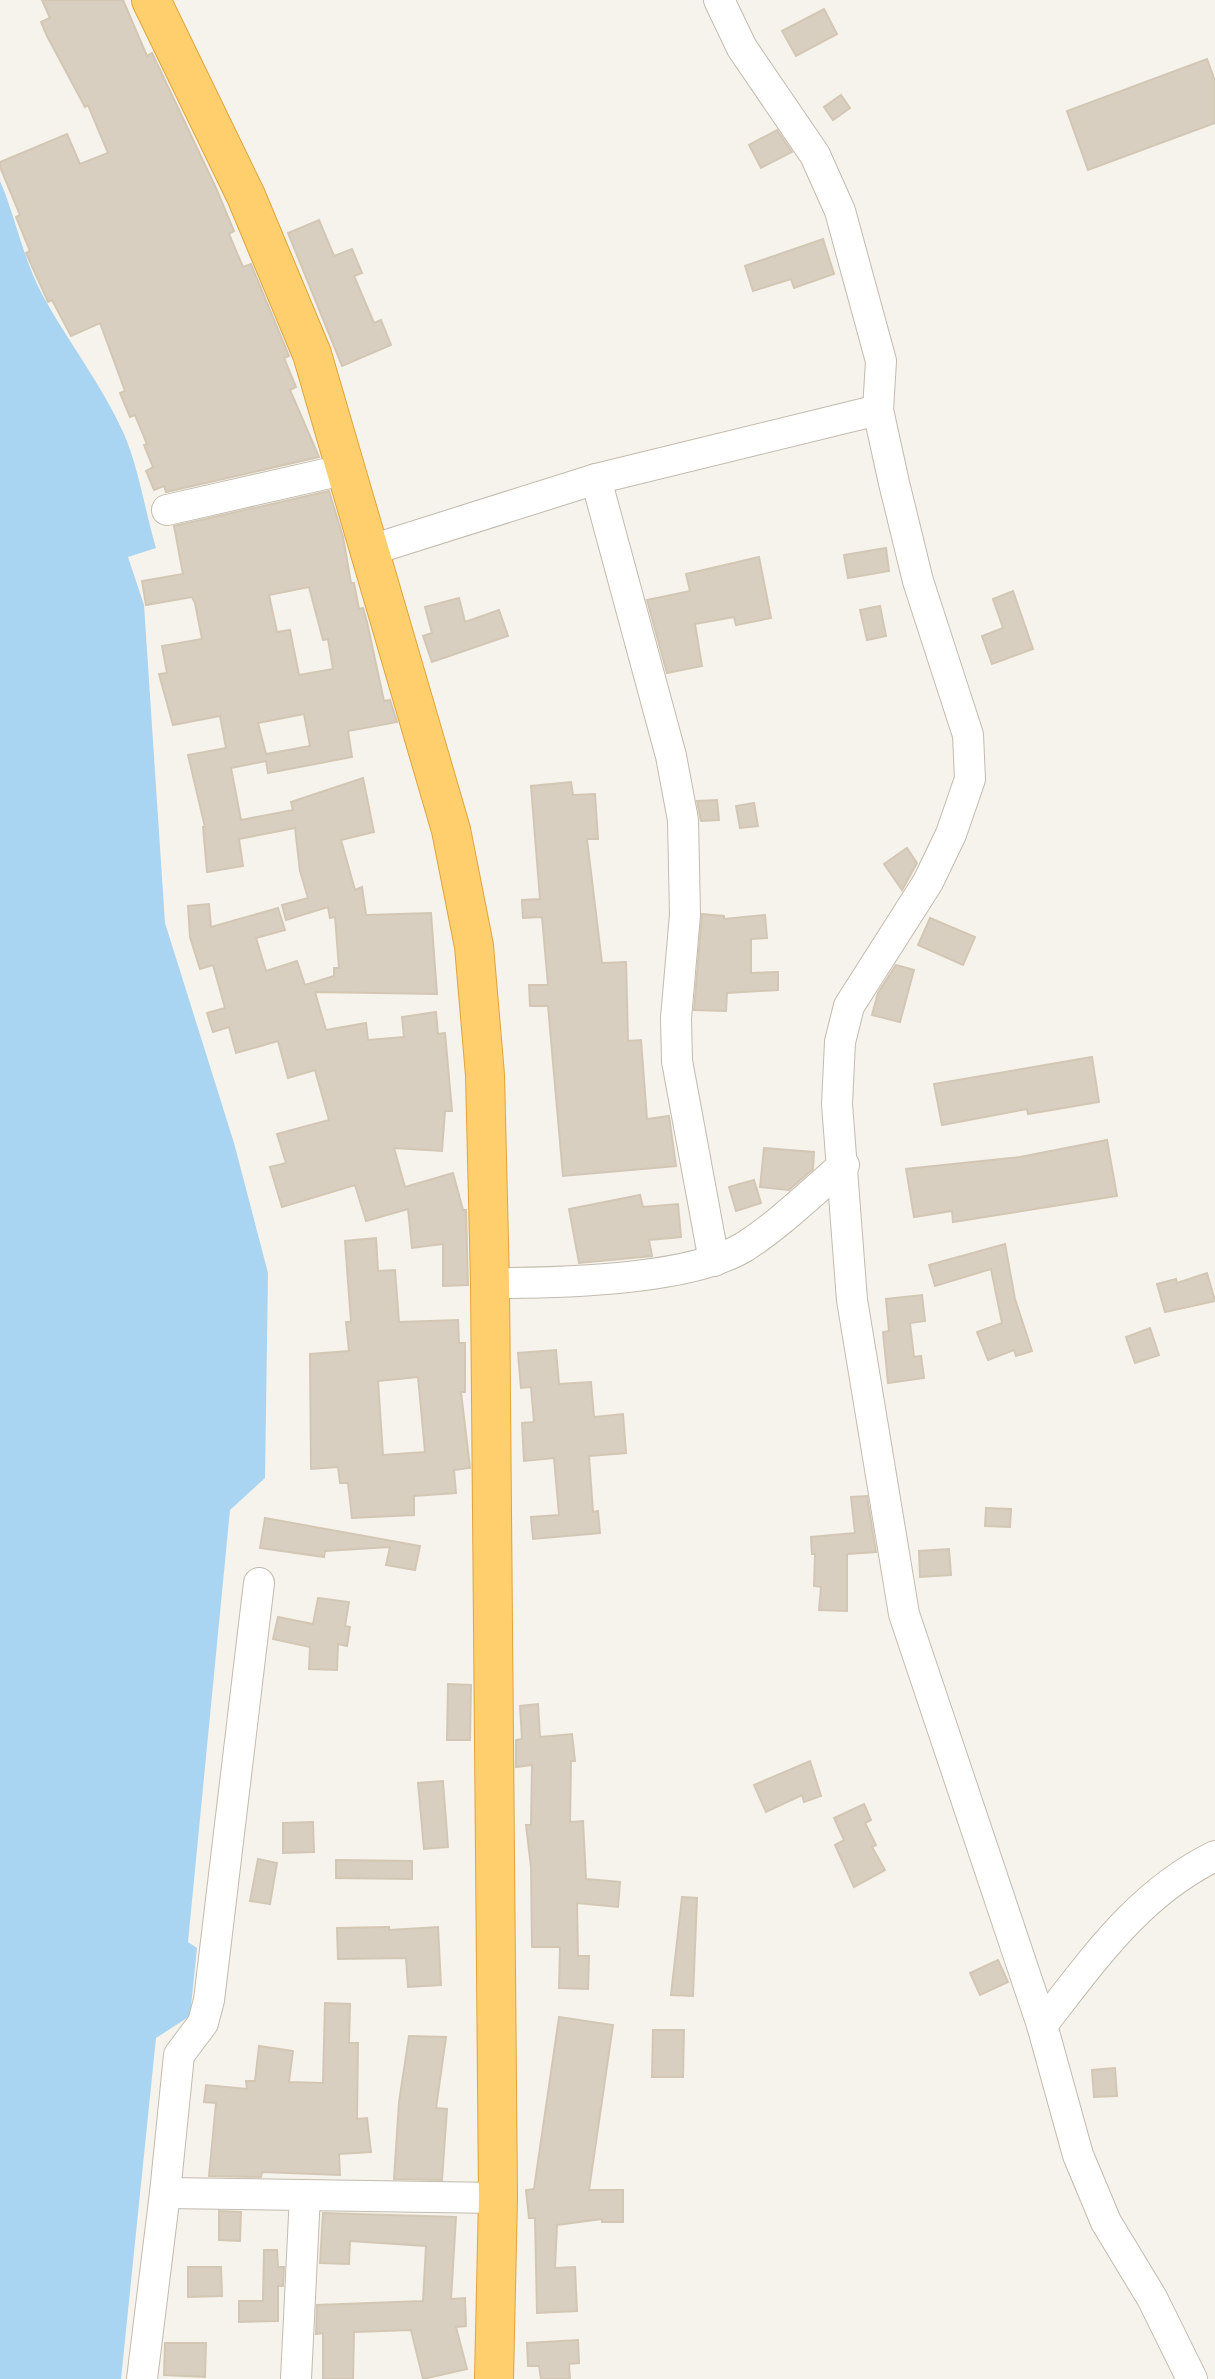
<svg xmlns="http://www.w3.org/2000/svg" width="1215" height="2379" font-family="'Roboto Condensed',sans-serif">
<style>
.water{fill:#a9d4f2}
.building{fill:#d8cfc1;stroke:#d3c7b4;stroke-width:2;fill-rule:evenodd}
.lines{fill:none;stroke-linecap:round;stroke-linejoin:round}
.minor-casing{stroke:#c2bbae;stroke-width:32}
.highway-casing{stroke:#e0a43c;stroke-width:40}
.minor{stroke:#fff;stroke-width:30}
.highway{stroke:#ffcf6e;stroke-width:38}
</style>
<rect width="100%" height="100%" fill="#f6f3ec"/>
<!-- water -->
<path class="water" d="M0,181C16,218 23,259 43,296C69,343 102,385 124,434C139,469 145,511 156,548L128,557L144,605L165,923L234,1143L268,1273L265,1478L230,1510L188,1942L197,1948L190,2016L156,2038L121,2379H0Z"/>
<!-- building -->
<g class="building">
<path d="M42,0H123L147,56L152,53L216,188L234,231L229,234L243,267L251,264L289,356L284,358L296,387L290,390L319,457L166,492L164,486L154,490L146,471L153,467L144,445L147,444L135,415L130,417L120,393L125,391L100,323L71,336L52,300L48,302L26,253L30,251L16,217L20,215L0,167V162L67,134L80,164L108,153L88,105L85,107L47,36L41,22L50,18Z"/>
<path d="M824,9L837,34L796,56L782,31Z"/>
<path d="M1207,59L1215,81V123L1088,170L1067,111Z"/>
<path d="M841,95L850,108L833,120L824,107Z"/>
<path d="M777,130L792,152L761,168L749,145Z"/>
<path d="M319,220L334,256L352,249L362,273L354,276L374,323L381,320L391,345L342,366L288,233Z"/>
<path d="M823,239L834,274L794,288L791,279L753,291L745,266Z"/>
<path d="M329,491L343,537L351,583H354L359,609L363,608L367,622L384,701L390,700L397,722L348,731L352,757L268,773L266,761L231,768L241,820L293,810L291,802L363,778L374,832L341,840L355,890L362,887L366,915L431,913L437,994L315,992L326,1030L366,1023L368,1040L404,1037L402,1017L436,1012L438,1034L445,1033L452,1111H445L442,1151L394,1148L405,1187L453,1173L463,1210H466L468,1285L443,1286V1244L412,1248L408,1209L366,1221L355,1185L282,1207L270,1167L286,1163L277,1134L329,1120L315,1070L288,1078L278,1041L236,1053L229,1027L213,1032L207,1013L225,1008L213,965L200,969L190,937L188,906L209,904L211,927L278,908L285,930L256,938L266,971L297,961L305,985L334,976V968H339L335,917L330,918L328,907L286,920L282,905L308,898L300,871L295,828L239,839L243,866L207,872L203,827H205L188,755L226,748L220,716L173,725L159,674L167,673L162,646L202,639L195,603L192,597L146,605L142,581L183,574L174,526ZM309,587L323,640L328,639L333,669L299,675L290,630L277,632L269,595ZM304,714L310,746L266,754L258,723Z"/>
<path d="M886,548L889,571L848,578L844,555Z"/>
<path d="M759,557L771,618L736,625L734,617L695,624L702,666L667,673L647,600L690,591L686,574Z"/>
<path d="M1013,591L1033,649L992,664L982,636L1003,628L993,599Z"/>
<path d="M459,598L465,622L499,610L508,636L432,662L423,636L432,633L425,607Z"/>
<path d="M880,606L886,636L867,640L860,610Z"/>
<path d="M571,782L573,795L595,794L598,839H587L602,963L626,962L628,1041L641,1040L647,1119L669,1116L676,1166L563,1176L548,1006H530L529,985H548L542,917L523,918L522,900L540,899L531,786Z"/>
<path d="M717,800L719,820L701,821L697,801Z"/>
<path d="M754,803L758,826L740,828L736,806Z"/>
<path d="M907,848L917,863L902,890L884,864Z"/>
<path d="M702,914L724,916V919L765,915L767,938L751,939V973L778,972V990L727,993L726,1011L694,1010Z"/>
<path d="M930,918L975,937L963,965L918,945Z"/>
<path d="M896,965L914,970L900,1022L872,1015L878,993Z"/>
<path d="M1092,1057L1099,1102L1028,1114L1027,1109L942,1125L934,1084Z"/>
<path d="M1107,1140L1117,1196L953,1222L952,1211L914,1217L906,1169L1020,1157Z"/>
<path d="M764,1148L814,1152L813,1169L789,1190L760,1187Z"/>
<path d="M754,1180L761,1203L736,1211L729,1187Z"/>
<path d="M640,1195L643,1207L678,1204L681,1237L649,1240L652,1256L579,1263L569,1209Z"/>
<path d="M376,1238L378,1271L395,1270L399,1322L458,1320L459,1343H465V1392H461L470,1468L454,1470L456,1493L414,1496V1515L352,1518L348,1483H340L338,1467L311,1469L310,1354L349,1351L346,1322H351L345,1241ZM418,1377L425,1452L383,1455L378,1381Z"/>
<path d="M1005,1244L1015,1299L1032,1351L1016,1356L1014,1350L988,1360L977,1332L1002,1323L991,1269L935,1286L929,1265Z"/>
<path d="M1207,1273L1215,1301L1165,1312L1157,1284L1176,1279L1177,1283Z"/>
<path d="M922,1295L925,1321L910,1323L914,1357L921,1356L924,1378L888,1383L883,1332L889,1331L886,1299Z"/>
<path d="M1150,1328L1159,1355L1135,1363L1126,1337Z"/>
<path d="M556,1350L559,1384L591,1382L594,1417L623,1414L626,1453L589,1456L593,1512L598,1511L600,1533L533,1539L531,1517L559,1515L554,1458L524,1461L522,1423L534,1422L531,1387L521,1388L518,1353Z"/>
<path d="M867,1496L876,1552L847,1554V1611L819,1610L821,1587L814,1586L815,1554H812L811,1537L855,1533L851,1497Z"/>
<path d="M986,1508L1011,1509L1010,1527L985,1526Z"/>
<path d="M265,1518L420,1546L415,1570L386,1565L390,1547L325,1551L324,1557L260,1548Z"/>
<path d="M949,1549L951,1575L920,1577L919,1551Z"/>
<path d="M318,1598L349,1602L345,1626L350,1627L347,1646L338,1644L337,1670L309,1669L310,1647L273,1639L278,1617L313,1624Z"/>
<path d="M448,1684L471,1685L470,1740H447Z"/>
<path d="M538,1704L540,1737L572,1734L575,1761H571L570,1822L583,1821L586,1879L620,1882L618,1907L577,1903L578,1956H589L588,1989L559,1988L560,1947H532L531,1867L526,1825H531L532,1765L516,1767V1740L522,1739L520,1706Z"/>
<path d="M810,1761L821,1796L804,1802L802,1795L766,1812L754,1785Z"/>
<path d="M443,1781L448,1847L424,1849L418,1783Z"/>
<path d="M864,1804L871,1820L865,1823L876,1845L872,1847L885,1870L854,1887L835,1845L844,1840L834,1818Z"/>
<path d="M313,1822L314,1852L283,1853V1823Z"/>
<path d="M258,1859L277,1863L270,1904L250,1901Z"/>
<path d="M336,1860L412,1861V1879L336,1878Z"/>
<path d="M682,1897L697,1898L693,1996L671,1995Z"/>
<path d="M389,1927V1930L438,1927L441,1985L408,1987L406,1958L338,1959L337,1928Z"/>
<path d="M998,1960L1008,1982L980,1995L970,1973Z"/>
<path d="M325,2003L350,2004L349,2043H358L357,2119L367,2118L371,2152L339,2154L340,2175L262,2172L261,2177L209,2176L216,2103L204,2102L206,2085L247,2089L246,2081H255L259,2046L293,2051L289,2082L323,2083Z"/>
<path d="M559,2017L613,2025L589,2190H623V2222H602V2219L557,2225L555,2268L575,2267L577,2311L537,2313L535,2218H529L526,2190L534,2189Z"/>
<path d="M653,2030H684L683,2077H652Z"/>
<path d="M409,2036L446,2037L436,2108L447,2109L442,2180L394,2179L399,2102Z"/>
<path d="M1115,2068L1117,2096L1094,2097L1092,2070Z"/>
<path d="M219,2211L241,2212L240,2241L219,2240Z"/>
<path d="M323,2213L456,2217L451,2299L465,2298L466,2326L456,2327L467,2369L423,2379L411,2330L354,2332L353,2379H323V2333L316,2334L317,2305L423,2301L426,2246L350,2241L349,2264L320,2263Z"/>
<path d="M264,2250H277L278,2267H284L283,2286H278V2321L239,2322V2301H263Z"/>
<path d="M188,2267H221L222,2296L188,2297Z"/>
<path d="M578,2340L579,2363L569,2364L570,2379H541L539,2366H528L527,2343Z"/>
<path d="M165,2343H206L205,2377L164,2375Z"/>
</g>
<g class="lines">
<defs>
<g id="minor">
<path d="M719,0L742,48L815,155L840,211L881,361L878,410L894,483L918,581L968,735L970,779L951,834L928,882L849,1006L840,1042L837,1104L852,1300L904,1614L1042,2025L1078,2155L1106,2222L1152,2298L1192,2379"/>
<path d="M596,479L671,756L683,820L685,915L676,1018L677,1061L714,1261"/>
<path d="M167,510L347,469"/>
<path d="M371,550L596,479L878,410"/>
<path d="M490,1283C556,1283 688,1281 744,1247C780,1224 812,1192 844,1165"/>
<path d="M1042,2025C1094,1959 1138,1894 1215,1856"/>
<path d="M165,2193L498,2198"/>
<path d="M142,2379L165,2193L179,2055L203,2023L209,2000L259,1583"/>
<path d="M296,2379L305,2195"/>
</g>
<path id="highway" d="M151,0L246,196L312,354L451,830L474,946L485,1075L490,1283L498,2198L494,2379"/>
</defs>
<!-- minor casing -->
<use href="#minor" class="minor-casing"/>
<!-- highway casing -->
<use href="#highway" class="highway-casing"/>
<!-- minor -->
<use href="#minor" class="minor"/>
<!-- highway -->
<use href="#highway" class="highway"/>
</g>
</svg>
